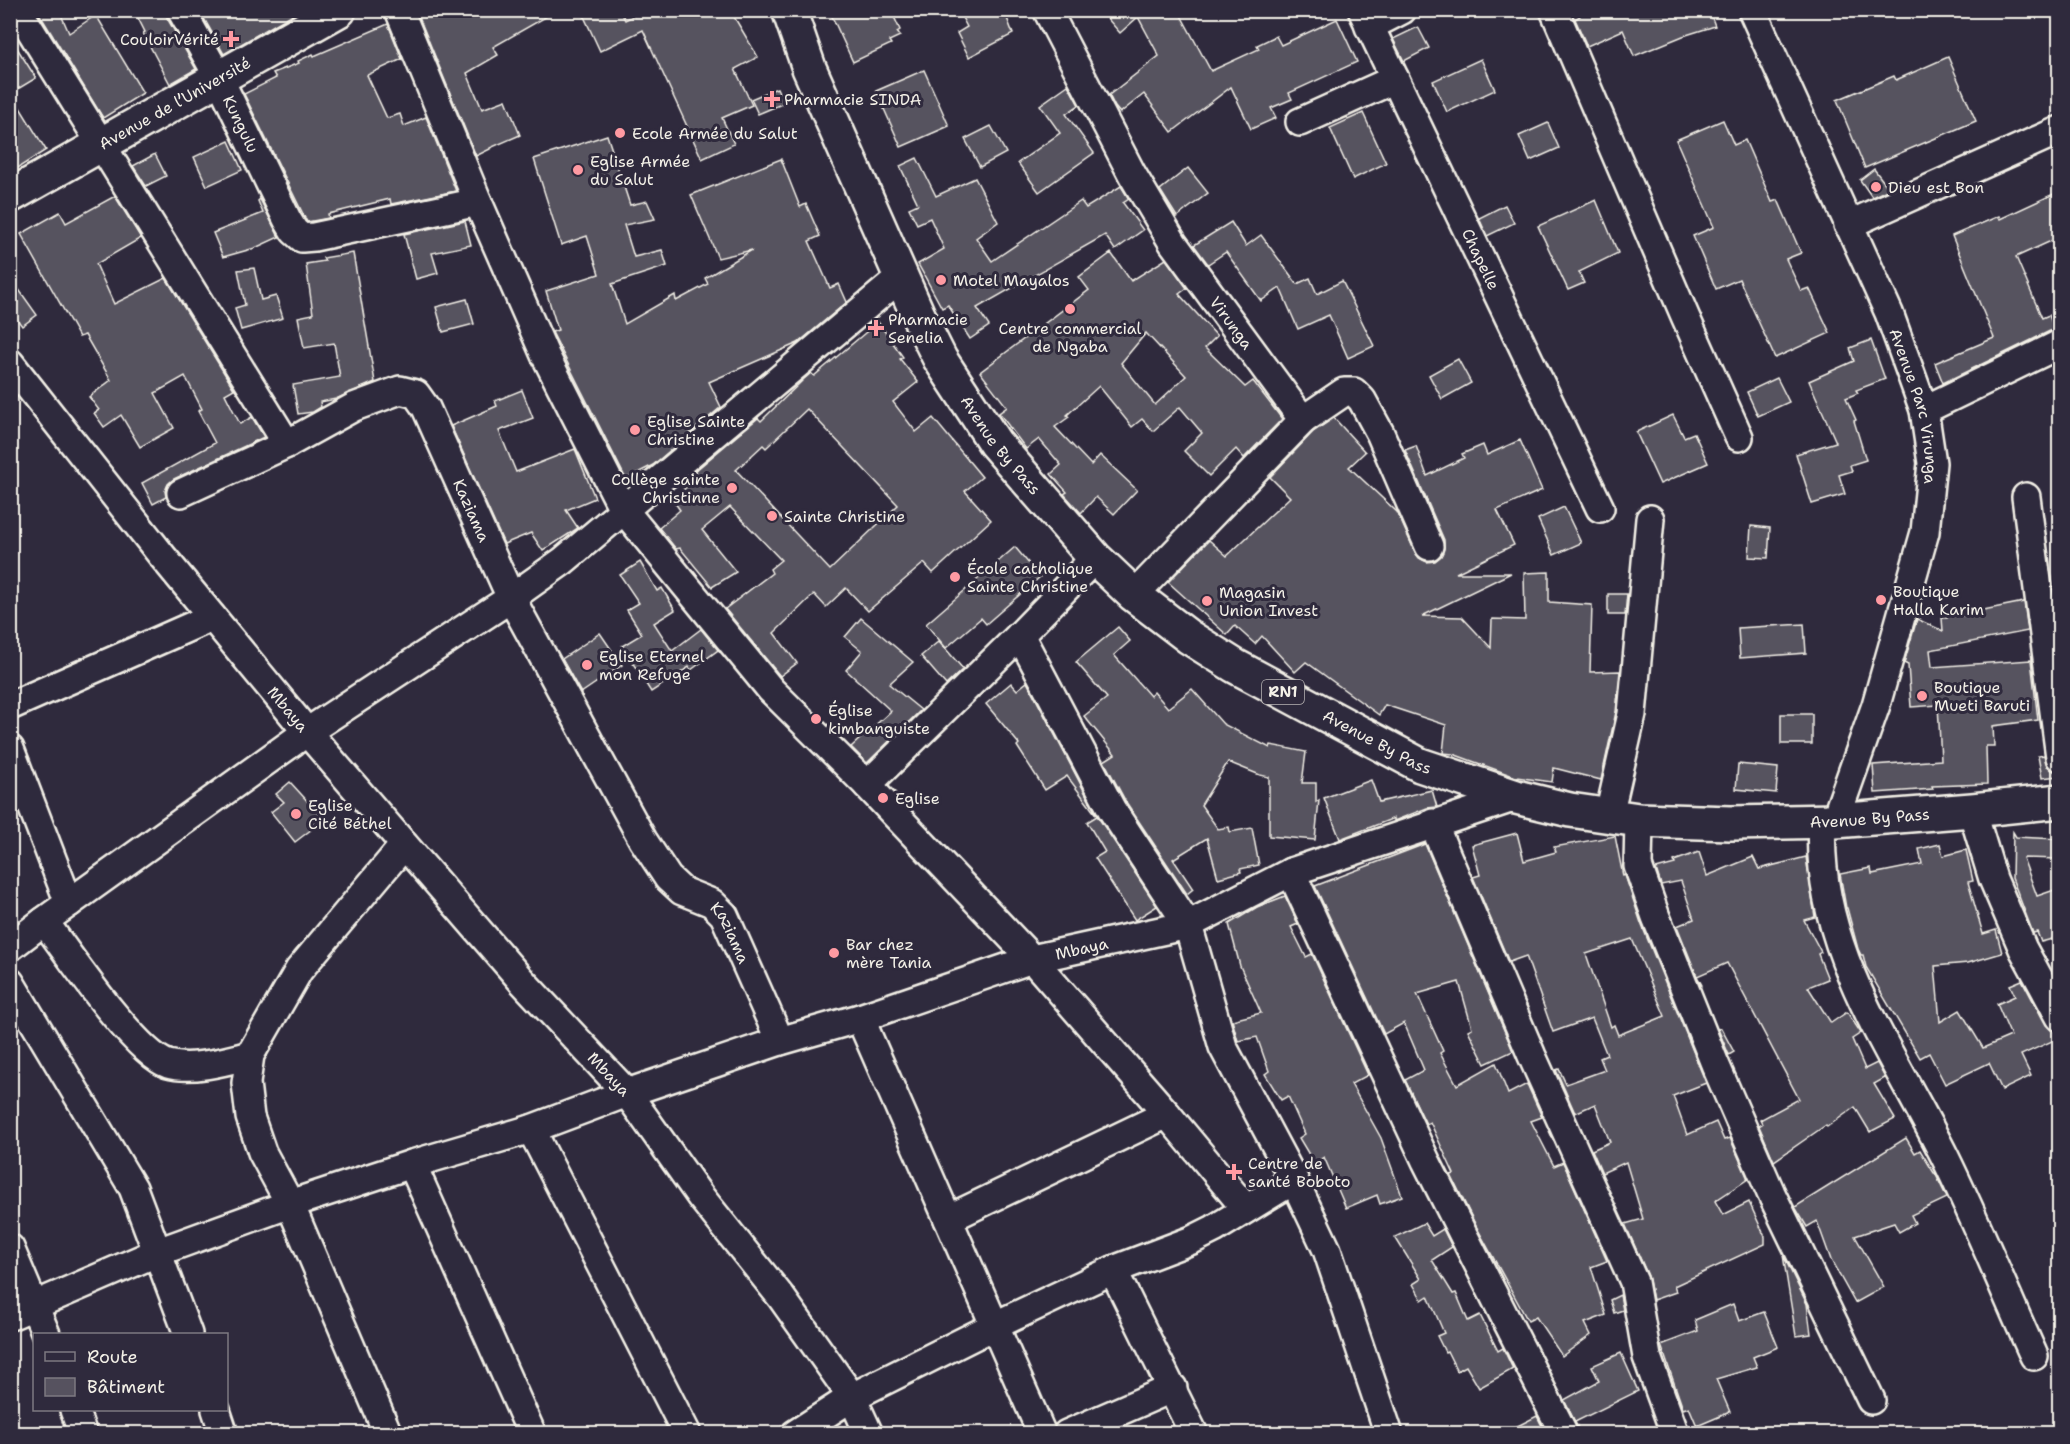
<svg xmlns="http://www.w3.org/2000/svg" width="2070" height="1444" font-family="'Shantell Sans',sans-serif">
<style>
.building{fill:#56525f;stroke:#f4f1e8;stroke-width:1.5;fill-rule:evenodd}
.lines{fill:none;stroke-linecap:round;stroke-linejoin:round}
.minor-casing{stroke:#f4f1e8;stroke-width:32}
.major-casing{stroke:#f4f1e8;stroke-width:38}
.highway-casing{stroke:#f4f1e8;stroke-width:38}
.minor{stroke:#2f2a3d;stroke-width:27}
.major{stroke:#2f2a3d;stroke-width:33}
.highway{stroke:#2f2a3d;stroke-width:33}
.poi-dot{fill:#ff9aa2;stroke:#2f2a3d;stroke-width:2}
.labels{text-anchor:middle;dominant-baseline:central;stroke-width:6;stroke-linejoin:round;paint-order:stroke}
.shield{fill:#2f2a3d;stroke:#b9b5b5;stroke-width:1.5}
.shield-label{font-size:15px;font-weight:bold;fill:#f4f1e8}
.poi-label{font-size:16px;fill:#f4f1e8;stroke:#2f2a3d;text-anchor:start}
.street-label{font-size:16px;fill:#f4f1e8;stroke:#2f2a3d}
</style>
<rect width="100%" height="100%" fill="#2f2a3d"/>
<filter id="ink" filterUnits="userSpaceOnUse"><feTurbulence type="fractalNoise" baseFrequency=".0167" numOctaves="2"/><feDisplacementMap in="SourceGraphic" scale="12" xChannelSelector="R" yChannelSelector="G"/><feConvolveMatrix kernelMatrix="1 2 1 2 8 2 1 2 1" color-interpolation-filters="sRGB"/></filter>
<g filter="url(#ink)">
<!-- building -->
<g class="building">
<path d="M37,10H59L69,33L96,15L143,93L103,118Z"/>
<path d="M134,10H165L167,18L196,69L170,84L143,33L145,32Z"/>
<path d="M206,10H300L224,54L201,13Z"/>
<path d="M416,10H558L493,47L498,55L467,73L482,109L506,100L520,135L490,148V149L476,156Z"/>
<path d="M581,10H620L625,20L645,10H730L758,57L735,69L752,105L722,118L734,144L702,159L643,30L600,51Z"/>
<path d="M829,10H891L900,30L897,32L900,36L889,41L891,44L853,62Z"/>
<path d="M958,10H1004L1013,34L969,57L957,33L967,27Z"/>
<path d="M1100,10H1178L1211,71L1259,49L1257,45L1276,36L1281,45L1337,19L1357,62L1289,93L1292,99L1271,108L1276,118L1251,129L1231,87L1172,132L1144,94L1120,113L1115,107L1109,95L1159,56L1138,17L1120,33Z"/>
<path d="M1577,10H1709L1715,26L1683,36L1634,56L1623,30L1587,46L1575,19L1580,16Z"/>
<path d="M388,24L402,59L367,75L387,118L400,114L404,126L426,117L456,191L391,204L390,199L328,214L329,218L307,222L244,94L276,78L273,73L299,63L298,61L313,54L314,56Z"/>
<path d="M1418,27L1429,48L1404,61L1393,39Z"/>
<path d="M10,37L36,78L11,93L46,150L10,173Z"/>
<path d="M1948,57L1976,121L1865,168L1837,100L1894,76L1896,80Z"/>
<path d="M1481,59L1495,90L1447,112L1433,81Z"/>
<path d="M924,70L949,126L901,147L876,91Z"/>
<path d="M1068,85L1079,105L1066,114L1094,153L1039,192L1018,163L1060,133L1040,105Z"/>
<path d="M777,88L784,103L758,114L751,99Z"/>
<path d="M1363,113L1386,163L1353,179L1330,128Z"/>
<path d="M1723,120L1734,145L1745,140L1772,202L1778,200L1801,253L1786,259L1801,291L1809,288L1830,333L1775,358L1739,279L1716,289L1693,236L1714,227L1676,140Z"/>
<path d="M1548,123L1559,148L1530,161L1519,136Z"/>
<path d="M991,126L1006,153L980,167L965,139Z"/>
<path d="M607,135L630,205L647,201L655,219L624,225L634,257L662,250L667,266L612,284L625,324L675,295L676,301L708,284L705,278L752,250L718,258L691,195L781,159L800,207L806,204L820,236L809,241L830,288L839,284L847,302L798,343L709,382L721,407L653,465L626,479L552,332L558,330L546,291L599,274L587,236L561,245L534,159Z"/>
<path d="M229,141L242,170L207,186L194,157Z"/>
<path d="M155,154L166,176L146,186L133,166Z"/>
<path d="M917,158L936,196L975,178L998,222L976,238L992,261L1081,201L1086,208L1121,186L1129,199L1123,203L1143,230L1115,250L1105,235L977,308L989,326L970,339L948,305L942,308L918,264L944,249L930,218L917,224L909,208L918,204L900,166Z"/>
<path d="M1188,168L1208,193L1177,217L1160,190Z"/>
<path d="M1874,169L1889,189L1872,197L1860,180Z"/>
<path d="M2060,191V237L2016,257L2042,318L2049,315L2054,329L1943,383L1935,363L1994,338L1952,236L1999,216L2000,219Z"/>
<path d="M115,196L141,238L96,264L114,304L166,278L234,389L225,394L240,424L252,417L264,437L174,479L168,484L165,491L166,497L153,504L142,483L215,443L198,411L202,409L185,376L155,393L174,428L140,447L121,415L104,427L94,413L99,410L89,397L111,380L85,335L79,337L21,234L60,212L66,223Z"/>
<path d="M260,199L279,237L255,248L223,257L213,233L263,213L258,201Z"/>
<path d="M1596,200L1618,253L1579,272L1584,283L1568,290L1538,226Z"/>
<path d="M1505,205L1514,223L1487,236L1479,218Z"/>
<path d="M465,221L471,245L432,253L438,273L416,279L404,234Z"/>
<path d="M1231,222L1246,246L1261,235L1297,284L1310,278L1317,294L1342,281L1374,346L1348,358L1329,315L1298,329L1280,288L1261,301L1226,252L1208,264L1194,245Z"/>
<path d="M353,253L375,382L336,399L320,402L321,407L313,412L298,414L293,385L340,377L334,343L304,348L298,317L313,314L306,264L325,261L323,258Z"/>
<path d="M1111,253L1131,281L1166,259L1187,288L1179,294L1217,336L1205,348L1245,387L1253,381L1282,419L1244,458L1236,449L1209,476L1184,451L1202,433L1180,407L1153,431L1142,419L1132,427L1099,386L1067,415L1069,417L1055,427L1091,465L1100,455L1137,490L1114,514L1096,497L1081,513L1064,494L1067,492L1051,474L1061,465L1039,439L1026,449L999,413L1007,407L980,372L1089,290L1079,277ZM1146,333L1186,376L1155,405L1121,363Z"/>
<path d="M254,268L261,300L276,296L283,318L241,330L235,308L245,305L238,270Z"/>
<path d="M10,277L37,315L22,326L10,310Z"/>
<path d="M467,299L474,324L443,332L436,307Z"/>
<path d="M878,322L903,357L900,359L918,382L893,402L916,432L933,418L982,477L965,491L991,520L933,573L924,563L868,611L846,588L826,607L814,594L774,633L797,663L780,676L725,609L772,573L770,569L781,560L730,507L702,530L736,572L712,587L680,548L676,549L659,528L680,510L672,499L700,476L695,471L758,418L761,421L804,379L811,373L814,376ZM807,409L898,505L830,570L736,470L763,445L766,448Z"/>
<path d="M1871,340L1885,379L1856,390L1858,393L1846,398L1856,420L1854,421L1866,460L1850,465L1852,471L1839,475L1845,494L1812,504L1796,454L1836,442L1809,381L1854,361L1850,348Z"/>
<path d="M1458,359L1471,383L1442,399L1429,375Z"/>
<path d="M1777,378L1789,402L1758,416L1747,392Z"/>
<path d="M522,390L533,418L499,431L516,472L575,449L595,498L566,510L578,528L543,551L531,533L504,544L451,426L497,406L495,401Z"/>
<path d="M1673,415L1684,437L1694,433L1708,463L1660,484L1636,432Z"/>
<path d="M1334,418L1365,452L1349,467L1397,512L1415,552L1419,558L1427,562L1435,561L1441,556L1444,548V540L1405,450L1416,446L1427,476L1464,458L1462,454L1483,445L1487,455L1520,440L1542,490L1497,510L1514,545L1456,573H1511L1422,616L1462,617L1491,648L1492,619L1525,620L1524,573L1549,572V602L1592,605L1590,672L1620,671L1616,712L1601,780L1554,768L1552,782L1516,777L1453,754L1443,753L1446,725L1385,705L1379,715L1306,662L1295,672L1262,636L1255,644L1235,626L1227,635L1168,582L1209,540L1227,556L1290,497L1270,477L1313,432Z"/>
<path d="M1564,507L1581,543L1554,555L1538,519Z"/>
<path d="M1751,526L1770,528L1768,558L1749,557Z"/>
<path d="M1015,547L1040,577L986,624L981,618L946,648L926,624Z"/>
<path d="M640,562L657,591L662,588L675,610L654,623L672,651L701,629L718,650L691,670L689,667L651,692L622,646L642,634L627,610L639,603L620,575Z"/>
<path d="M1608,594H1627L1625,615H1608Z"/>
<path d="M2024,602L2028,631L1930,650L1932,667L2031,660L2038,720L1993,726L1994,746H1986L1987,784L1932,786L1933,789L1875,793L1873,765L1941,760L1938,705L1911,707L1908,665L1904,663L1917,619L1943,631L1942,618H1947V616L1979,615L1978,611Z"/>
<path d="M861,618L913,662L889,684L921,710L867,763L851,747L891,711L846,670L862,651L845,637Z"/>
<path d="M1804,624L1806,653L1740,658L1738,628Z"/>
<path d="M1118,627L1130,641L1114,655L1150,696L1154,692L1168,708L1192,689L1223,724L1270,748L1271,745L1306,752L1302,783H1316V802L1319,800L1315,840L1269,836V777L1260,775L1228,762L1201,805L1218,829L1229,827L1230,832L1252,828L1259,865L1240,869L1241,872L1218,878L1207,838L1173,859L1193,889L1187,894L1126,802L1104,761L1115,754L1084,716L1107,698L1076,662Z"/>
<path d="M600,633L622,665L581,693L562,659Z"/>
<path d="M939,641L963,669L946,685L921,656Z"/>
<path d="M1027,682L1098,817L1157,906L1135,920L1095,858L1105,852L1087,822L1097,816L1067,776L1045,790L1017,746L1019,744L986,704L1011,683L1017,690Z"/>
<rect x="1781" y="714" width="31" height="30"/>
<path d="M2044,755L2047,766L2058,772V776L2042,778L2038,756Z"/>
<path d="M1738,764L1778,768L1776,793L1736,789Z"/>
<path d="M1371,780L1379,802L1432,790L1437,807L1427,808L1394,821V818L1340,839L1324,798Z"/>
<path d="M290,782L321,816L310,827L312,829L295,842L271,812L284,802L276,794Z"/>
<path d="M2013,832L2016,837L2060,839V859L2023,858L2037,896L2060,888V937L2041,942L2037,932L2033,933L2012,878Z"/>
<path d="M1517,833L1524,861L1556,852L1554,847L1615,836L1623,876L1625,875L1641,923L1706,1083L1673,1096L1687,1135L1716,1122L1724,1140L1730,1138L1748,1179L1715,1201L1723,1215L1749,1202L1765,1237V1244L1674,1286L1676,1292L1653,1300L1648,1276L1625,1224L1643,1219L1626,1162L1602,1173L1592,1150L1610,1142L1595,1104L1575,1113L1556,1070L1559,1069L1566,1084L1605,1070L1600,1058L1607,1055L1592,1018L1553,1032L1526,956L1509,962L1473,877L1480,875L1472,845ZM1632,939L1665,1016L1618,1035L1614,1025L1611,1027L1586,954Z"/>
<path d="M1425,844L1513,1051L1485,1064L1468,1030L1472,1028L1459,982L1417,994L1443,1051L1440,1053L1457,1085L1496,1063L1508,1094L1527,1084L1542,1117L1531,1121L1554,1166L1563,1162L1607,1261L1591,1267L1606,1315L1585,1323L1591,1335L1562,1356L1536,1317L1528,1321L1476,1226L1451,1175L1454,1174L1430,1122L1426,1124L1405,1080L1424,1070L1404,1023L1384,1034L1315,886Z"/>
<path d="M1940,844L1943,856L1966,850L1973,881L1968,882L1983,934L1996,930L2002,953L1968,963L1935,966L1940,1022L1960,1010L1983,1048L2011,1036L1997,1004L2015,996L2010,985L2022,980L2046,1025L2051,1030L2056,1032L2059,1038L2021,1055L2031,1076L2002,1090L1989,1063L1945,1084L1929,1053L1920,1058L1866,967L1863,955H1861L1858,949L1847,908H1846L1840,874L1871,868L1872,874L1922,864L1919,849Z"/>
<path d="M1699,852L1707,876L1753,857L1759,869L1806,857L1815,917L1804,920L1821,952L1818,954L1828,979L1808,987L1831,1023L1847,1012L1861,1033L1852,1039L1865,1069L1877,1063L1885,1078L1874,1084L1895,1119L1870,1132L1855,1107L1827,1127L1826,1125L1774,1161L1759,1126L1762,1124L1760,1120L1799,1099L1727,963L1697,976L1702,985L1701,986L1677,926L1694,919L1681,881L1661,885L1656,869L1675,864L1674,861Z"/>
<path d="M1285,896L1298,924L1291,927L1306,957L1312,954L1368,1075L1351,1084L1381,1138L1402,1196L1380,1204L1377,1195L1346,1208L1324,1157L1314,1163L1299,1138L1305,1134L1288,1096L1281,1100L1265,1074L1269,1071L1257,1037L1238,1041L1232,1020L1261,1013L1240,966L1229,924L1257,907Z"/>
<path d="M1721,1028L1734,1052L1729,1055L1718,1029Z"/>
<path d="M1906,1138L1915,1153L1920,1150L1934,1173H1935L1947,1198L1911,1215L1915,1223L1899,1232L1894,1223L1855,1236L1884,1287L1855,1303L1831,1260L1817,1221L1807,1227L1795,1207Z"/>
<path d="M1424,1223L1432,1236L1443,1229L1452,1247L1432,1260L1453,1294L1456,1293L1468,1321L1480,1315L1498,1351L1503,1348L1513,1369L1479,1388L1466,1366L1457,1371L1447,1351L1445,1352L1437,1336L1444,1333L1428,1296L1422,1300L1413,1284L1421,1279L1395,1237Z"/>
<path d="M1783,1255L1807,1304L1811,1334L1796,1336Z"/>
<path d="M1620,1295L1623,1310L1614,1313L1610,1300Z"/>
<path d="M1733,1304L1739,1321L1764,1312L1778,1347L1753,1357L1757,1367L1716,1379L1730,1412L1697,1426L1689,1407L1683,1409L1661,1345L1698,1331L1695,1320Z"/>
<path d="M1621,1353L1638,1391L1575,1422L1564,1400L1599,1381L1592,1366Z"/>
<path d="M1537,1416L1546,1434H1502Z"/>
</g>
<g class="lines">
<defs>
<g id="minor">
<path id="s1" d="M18,10L287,444L354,407L400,390L416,394L426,408L511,598L643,840L668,878L682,891L712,903L724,915L780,1041"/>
<path id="s2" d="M181,10L219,78L287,219L294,231L302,238L314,237L478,202"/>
<path d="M399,10L478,202L545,355L623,509L771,690L867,785L1032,959L1167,1114L1246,1209"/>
<path id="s3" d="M1047,10L1132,174L1173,243L1303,420L1134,595"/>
<path id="s4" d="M1362,10L1600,508"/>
<path d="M1554,10L1685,316L1739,437"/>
<path id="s5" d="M1752,10L1889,313L1924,410L1932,463L1925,532L1876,705L1835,821"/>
<path d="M1369,27L1402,10"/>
<path d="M1300,122L1395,79"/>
<path d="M1848,225L2060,130"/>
<path id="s6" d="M10,363L163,557L307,732L522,981L627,1093L700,1196L781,1297L852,1397L869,1434"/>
<path d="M1924,410L2060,344"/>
<path d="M1303,420L1344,392H1354L1362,400L1380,433L1429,546"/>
<path d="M181,493L287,444"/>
<path d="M2026,497L2060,757"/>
<path d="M1020,635L1112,810L1188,925L1223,1047L1294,1180L1327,1250L1389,1434"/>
<path d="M10,706L212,617"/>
<path d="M10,749L69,903"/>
<path d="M867,785L1020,635L1095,558"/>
<path d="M1972,810L1993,879L2023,949L2060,1017"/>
<path d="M1609,815L1632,714L1650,519"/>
<path d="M1639,820L1638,866L1656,917L1715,1064L1771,1193L1871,1400"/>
<path d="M1822,821C1814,947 1892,1050 1945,1157C1977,1222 2004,1290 2034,1356"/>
<path d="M1433,823L1532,1056L1634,1282L1647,1357L1675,1434"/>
<path d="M1291,872L1426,1161L1564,1434"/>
<path d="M44,921C67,952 135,1053 168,1064C191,1071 227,1061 250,1055"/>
<path d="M10,947L44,921L307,732L511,598L563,561L901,277"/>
<path d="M10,982L133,1188L188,1334"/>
<path d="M860,1018L1042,1434"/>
<path d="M531,1129L687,1434"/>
<path d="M412,1164L532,1434"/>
<path d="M948,1219L1167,1114"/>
<path d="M10,1248L46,1334"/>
<path d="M1113,1270L1194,1434"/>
<path id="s7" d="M10,1316L158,1252L290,1204L412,1164L531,1129L627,1093L780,1041L860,1018L1032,959L1188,925L1291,872L1516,797"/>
<path d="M74,1410L83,1434"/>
<path d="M216,1410L224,1434"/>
<path d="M388,1434L290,1204L262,1152L250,1117L246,1083L250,1055L299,970L404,845"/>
<path d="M795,1434L852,1397L996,1325L1113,1270L1192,1240L1214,1229L1294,1180"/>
<path d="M1067,1434L1173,1388"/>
</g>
<g id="major">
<path id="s8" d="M10,196L339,10"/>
</g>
<g id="highway">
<path id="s9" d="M789,10L809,68L918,315L940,359L995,443L1095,558L1134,595L1189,637L1235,666L1420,765L1516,797L1570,810L1639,820L1731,823L1835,821L1972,810L2060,801"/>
</g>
</defs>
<!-- minor casing -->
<use href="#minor" class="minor-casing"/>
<!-- major casing -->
<use href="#major" class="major-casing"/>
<!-- highway casing -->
<use href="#highway" class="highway-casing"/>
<!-- minor -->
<use href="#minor" class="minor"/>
<!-- major -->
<use href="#major" class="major"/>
<!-- highway -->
<use href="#highway" class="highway"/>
</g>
</g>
<!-- markers -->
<g class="poi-dot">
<path d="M228 30h6v6h6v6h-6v6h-6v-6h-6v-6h6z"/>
<path d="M769 90h6v6h6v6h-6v6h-6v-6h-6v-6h6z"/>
<circle cx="620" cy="133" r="6"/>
<circle cx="578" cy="170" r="6"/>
<circle cx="1876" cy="187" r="6"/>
<circle cx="941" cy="280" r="6"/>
<circle cx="1070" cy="309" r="6"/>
<path d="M873 319h6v6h6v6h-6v6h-6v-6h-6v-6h6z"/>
<circle cx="635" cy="430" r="6"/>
<circle cx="732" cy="488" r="6"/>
<circle cx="772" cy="516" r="6"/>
<circle cx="955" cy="577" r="6"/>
<circle cx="1881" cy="600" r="6"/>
<circle cx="1207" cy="601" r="6"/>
<circle cx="587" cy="665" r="6"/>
<circle cx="1922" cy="696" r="6"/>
<circle cx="816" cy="719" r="6"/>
<circle cx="883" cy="798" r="6"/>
<circle cx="296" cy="814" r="6"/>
<circle cx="834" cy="953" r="6"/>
<path d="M1231 1163h6v6h6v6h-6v6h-6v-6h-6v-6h6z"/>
</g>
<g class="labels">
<!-- shield labels -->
<rect class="shield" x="1262" y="680" width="42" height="24" rx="4.5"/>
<g class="shield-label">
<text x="1283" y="692">RN1</text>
</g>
<!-- poi labels -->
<g class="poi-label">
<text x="219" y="39" text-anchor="end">CouloirVérité</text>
<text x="784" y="99">Pharmacie SINDA</text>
<text x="632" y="133">Ecole Armée du Salut</text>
<text x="590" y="161">Eglise Armée<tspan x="590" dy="18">du Salut</tspan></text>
<text x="1888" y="187">Dieu est Bon</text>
<text x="953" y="280">Motel Mayalos</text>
<text x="888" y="319">Pharmacie<tspan x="888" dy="18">Senelia</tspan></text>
<text x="1070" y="328" text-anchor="middle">Centre commercial<tspan x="1070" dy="18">de Ngaba</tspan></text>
<text x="647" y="421">Eglise Sainte<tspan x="647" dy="18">Christine</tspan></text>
<text x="720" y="479" text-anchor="end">Collège sainte<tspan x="720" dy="18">Christinne</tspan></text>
<text x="784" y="516">Sainte Christine</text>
<text x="967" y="568">École catholique<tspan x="967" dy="18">Sainte Christine</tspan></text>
<text x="1893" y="591">Boutique<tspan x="1893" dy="18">Halla Karim</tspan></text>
<text x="1219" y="592">Magasin<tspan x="1219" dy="18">Union Invest</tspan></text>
<text x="599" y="656">Eglise Eternel<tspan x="599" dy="18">mon Refuge</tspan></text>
<text x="1934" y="687">Boutique<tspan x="1934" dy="18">Mueti Baruti</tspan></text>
<text x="828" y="710">Église<tspan x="828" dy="18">kimbanguiste</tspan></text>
<text x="895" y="798">Eglise</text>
<text x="308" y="805">Eglise<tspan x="308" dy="18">Cité Béthel</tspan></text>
<text x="846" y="944">Bar chez<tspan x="846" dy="18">mère Tania</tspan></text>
<text x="1248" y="1163">Centre de<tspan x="1248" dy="18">santé Boboto</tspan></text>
</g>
<!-- street labels -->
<g class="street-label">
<text stroke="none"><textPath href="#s8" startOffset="189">Avenue de l’Université</textPath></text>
<text stroke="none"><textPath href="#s2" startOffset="129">Kungulu</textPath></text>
<text stroke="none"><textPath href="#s4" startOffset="276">Chapelle</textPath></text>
<text stroke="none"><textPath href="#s3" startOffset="364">Virunga</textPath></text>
<text stroke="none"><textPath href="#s5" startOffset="430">Avenue Parc Virunga</textPath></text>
<text stroke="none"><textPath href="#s9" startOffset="486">Avenue By Pass</textPath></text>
<text stroke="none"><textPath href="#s1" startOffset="782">Kaziama</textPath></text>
<text stroke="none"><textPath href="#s6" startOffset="444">Mbaya</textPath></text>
<text stroke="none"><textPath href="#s9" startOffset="972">Avenue By Pass</textPath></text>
<text stroke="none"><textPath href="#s9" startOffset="1478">Avenue By Pass</textPath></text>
<text stroke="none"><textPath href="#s1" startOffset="1286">Kaziama</textPath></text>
<text stroke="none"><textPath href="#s7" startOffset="1134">Mbaya</textPath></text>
<text stroke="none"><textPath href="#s6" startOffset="930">Mbaya</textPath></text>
</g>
</g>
<!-- margin -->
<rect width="2070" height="1444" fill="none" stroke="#2f2a3d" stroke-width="36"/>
<rect x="18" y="18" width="2034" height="1408" fill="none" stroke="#f4f1e8" stroke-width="2" filter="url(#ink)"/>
<!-- legend -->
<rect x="33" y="1333" width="195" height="78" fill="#2f2a3d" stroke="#7e7a81" stroke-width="1.5"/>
<rect x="45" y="1352" width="30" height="9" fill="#2f2a3d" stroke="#7e7a81" stroke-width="1.5"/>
<text x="87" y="1363" font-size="18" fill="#f4f1e8">Route</text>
<rect x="45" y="1378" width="30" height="18" fill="#56525f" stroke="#7e7a81" stroke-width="1.5"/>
<text x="87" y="1393" font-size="18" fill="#f4f1e8">Bâtiment</text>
</svg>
